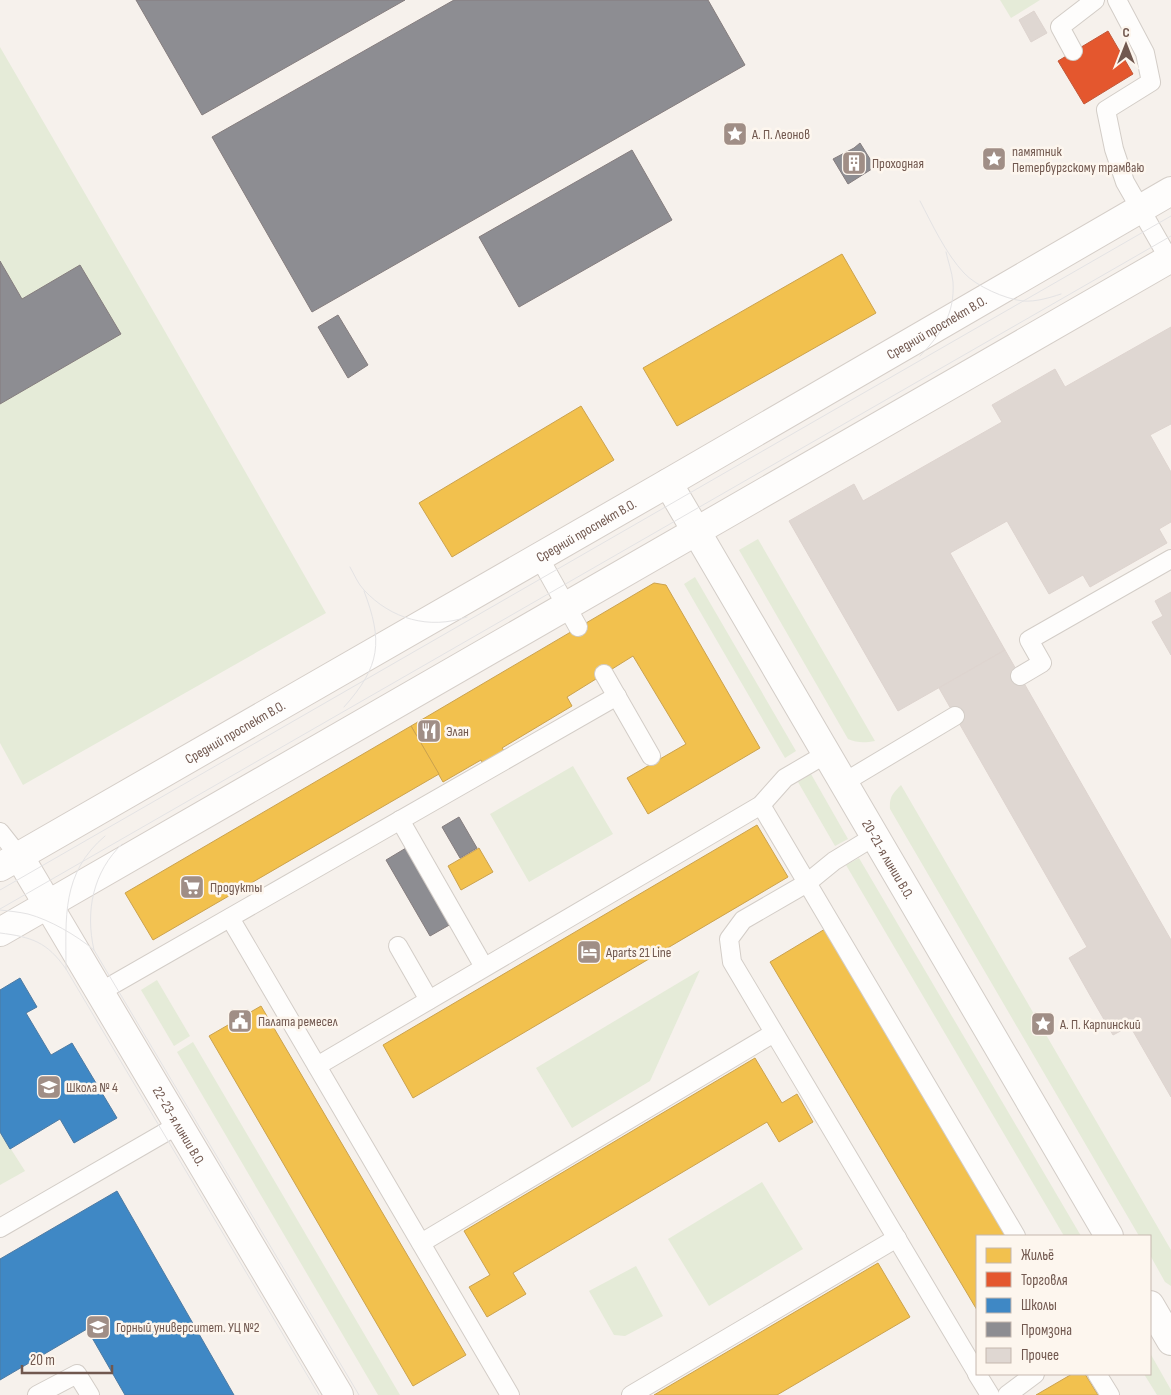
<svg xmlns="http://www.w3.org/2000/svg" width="1171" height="1395" font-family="'Sofia Sans Condensed',sans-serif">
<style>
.green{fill:#e5ebd8}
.homes{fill:#f2c14e;stroke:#cba24e}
.shops{fill:#e4572e;stroke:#c25738}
.schools{fill:#3f88c5;stroke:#4e7aa2}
.industry{fill:#8d8d92;stroke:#857d7e}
.building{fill:#dfd7d2;stroke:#ded4cf}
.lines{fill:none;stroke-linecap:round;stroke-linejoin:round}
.lane-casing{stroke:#d3cdc7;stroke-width:20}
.street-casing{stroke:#d3cdc7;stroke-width:30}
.secondary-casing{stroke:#d5cec8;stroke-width:30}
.lane{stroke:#fefdfc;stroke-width:18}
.street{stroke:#fefdfc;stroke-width:28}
.secondary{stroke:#fefdfc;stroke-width:28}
.tram{stroke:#e4e3e4;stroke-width:1}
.labels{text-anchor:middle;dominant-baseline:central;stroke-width:5;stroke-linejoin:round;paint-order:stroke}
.poi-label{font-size:14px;fill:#71584f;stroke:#fdf6ee;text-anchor:start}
.street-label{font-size:14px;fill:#71584f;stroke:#fdf6ee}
</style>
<rect width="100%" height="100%" fill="#f6f1ec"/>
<!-- green -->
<g class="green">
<path d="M1000,0H1040L1011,18Z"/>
<path d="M0,47L159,321L326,613L23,785L0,743Z"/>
<path d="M758,539L875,741C865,743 857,743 848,739L739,550Z"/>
<path d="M695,577L796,751L785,758L684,584Z"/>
<path d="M573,766L613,834L529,882L490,814Z"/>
<path d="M811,774L848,839L835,846L798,782Z"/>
<path d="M901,785L1171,1250V1286L1165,1282L1150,1255V1236H1139L890,809C889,797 893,793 901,785Z"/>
<path d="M859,858L1081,1236H1064L846,865Z"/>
<path d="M700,970L650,1081L572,1128L536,1068Z"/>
<path d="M157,980L190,1036L174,1046L141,990Z"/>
<path d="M193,1042L400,1395H378L177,1052Z"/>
<path d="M0,1132L25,1171L0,1185Z"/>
<path d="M762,1182L803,1249L709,1306L668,1239Z"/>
<path d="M636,1266L663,1316L625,1336L614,1335L589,1291Z"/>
<path d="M1150,1353L1171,1390V1395H1157L1144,1374H1150Z"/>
</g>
<!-- homes -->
<g class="homes">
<path d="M842,254L876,313L677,426L643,368Z"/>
<path d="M581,406L614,460L452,557L419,503Z"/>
<path d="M654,583L666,585L760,748L648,814L627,778L686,744L633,656L567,697L572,706L502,748L506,753L484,766L481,760L443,782L411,726Z"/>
<path d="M411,726L439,774L153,940L125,893Z"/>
<path d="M757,825L788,877L413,1098L383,1045Z"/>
<path d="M479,848L493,872L461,890L448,866Z"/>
<path d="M825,929L1008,1236H977V1310L770,962Z"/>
<path d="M261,1006L466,1355L413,1386L209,1036Z"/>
<path d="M755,1058L782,1103L797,1094L813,1122L779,1142L767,1122L513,1273L526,1294L487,1317L469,1287L490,1275L464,1231Z"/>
<path d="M878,1263L910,1317L777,1395H654Z"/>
<path d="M1072,1374H1085L1098,1395H1036Z"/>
</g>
<!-- shops -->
<path class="shops" d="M1108,31L1133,74L1084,104L1058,61Z"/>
<!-- schools -->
<g class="schools">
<path d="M20,978L37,1007L26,1013L51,1055L72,1043L117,1118L74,1143L60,1119L10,1149L0,1132V990Z"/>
<path d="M117,1191L234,1395H125L87,1329L0,1380V1259Z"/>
</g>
<!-- industry -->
<g class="industry">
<path d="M136,0H405L202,115Z"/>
<path d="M454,0H708L745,65L312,312L212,137Z"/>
<path d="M860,143L875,167L848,184L833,159L854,148Z"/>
<path d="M632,150L672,220L519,307L479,237Z"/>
<path d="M0,261L22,299L80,265L121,334L0,404Z"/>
<path d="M338,315L368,365L348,378L318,327Z"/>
<path d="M459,817L477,848L460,858L442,827Z"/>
<path d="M406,848L451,924L430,936L386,860Z"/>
</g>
<!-- building -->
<g class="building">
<path d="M1034,11L1047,33L1031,42L1019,20Z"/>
<path d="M1171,327V424L1150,435L1171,472V522L1159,529L1167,543L1090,587L1083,575L1049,594L1007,521L950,553L1005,650L898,711L789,521L854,484L863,501L1002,422L992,405L1055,369L1065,387Z"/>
<path d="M1171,592V655L1152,622L1163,616L1155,601Z"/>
<path d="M1005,650L1171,940V1097L1130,1026L1113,1035L1091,997L1069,958L1087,947L939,688Z"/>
</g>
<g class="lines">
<defs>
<g id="lane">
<path d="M1117,0L1145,53L1151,82L1106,110L1114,149L1125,182L1169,259"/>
<path d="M1073,51L1060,27L1095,0"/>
<path d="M539,557L578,627"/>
<path d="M604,674L651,756"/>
<path d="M1020,676L1042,663L1029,640L1171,559"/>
<path d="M843,783L955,716"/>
<path d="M761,805L1016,1236"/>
<path d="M400,820L484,967"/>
<path d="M0,832L19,856"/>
<path d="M875,836L834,861L807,883L743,920L729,939L732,962L977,1373"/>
<path d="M230,918L510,1395"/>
<path d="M398,946L429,1000"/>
<path d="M100,992L617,696"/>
<path d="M317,1066L761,805L785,778L826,754"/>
<path d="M0,1228L178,1125"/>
<path d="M421,1243L774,1033"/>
<path d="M977,1374L990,1395"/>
<path d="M1097,1374L1110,1395"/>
<path d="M37,1395L77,1374L90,1395"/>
<path d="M631,1395L897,1238"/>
<path d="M1007,1395L1035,1374"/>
</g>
<g id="street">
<path id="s1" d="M668,483L1109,1236"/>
<path d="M1150,1305L1171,1341"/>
</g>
<g id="secondary">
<path id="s2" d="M19,856L339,1395"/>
<path id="s3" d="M0,867L668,483L1171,191"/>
<path d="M0,932L1171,258"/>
</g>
</defs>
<!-- lane casing -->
<use href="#lane" class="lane-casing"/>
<!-- street casing -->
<use href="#street" class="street-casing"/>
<!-- secondary casing -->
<use href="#secondary" class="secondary-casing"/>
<!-- lane -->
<use href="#lane" class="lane"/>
<!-- street -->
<use href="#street" class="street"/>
<!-- secondary -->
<use href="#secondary" class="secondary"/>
<!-- tram -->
<g class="tram">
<path d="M920,201C932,224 946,254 964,273C976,286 1005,299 1023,301C1035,302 1049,298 1061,294"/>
<path d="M920,356C941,334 955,314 953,282C952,272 948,261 946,252"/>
<path d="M350,567C354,574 358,584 364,590C391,619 429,630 467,617"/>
<path d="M344,707C381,666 383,641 364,591"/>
<path d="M0,890L1171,216"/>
<path d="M0,909L1171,236"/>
<path d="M0,910C9,911 19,912 28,914C50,920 76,935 94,950L359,1395"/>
<path d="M0,933C32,937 47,942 66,969L319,1395"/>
<path d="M94,950C85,911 93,872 122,844"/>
<path d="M66,969C66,918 61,873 105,836"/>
</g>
</g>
<!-- icons -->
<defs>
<symbol id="sight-square" viewBox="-11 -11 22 22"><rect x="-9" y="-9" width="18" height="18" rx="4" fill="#a08e86" stroke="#fdf6ee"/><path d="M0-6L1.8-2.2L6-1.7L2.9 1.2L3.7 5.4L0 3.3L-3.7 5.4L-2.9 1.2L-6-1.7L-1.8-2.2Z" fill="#fff"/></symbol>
<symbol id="building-square" viewBox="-11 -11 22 22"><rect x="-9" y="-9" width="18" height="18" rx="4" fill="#a08e86" stroke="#fdf6ee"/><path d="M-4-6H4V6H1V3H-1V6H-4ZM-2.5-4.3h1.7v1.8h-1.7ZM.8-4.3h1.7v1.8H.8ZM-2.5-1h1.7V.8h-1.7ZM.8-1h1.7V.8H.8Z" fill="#fff"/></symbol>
<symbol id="restaurant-square" viewBox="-11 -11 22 22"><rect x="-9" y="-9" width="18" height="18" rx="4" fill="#a08e86" stroke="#fdf6ee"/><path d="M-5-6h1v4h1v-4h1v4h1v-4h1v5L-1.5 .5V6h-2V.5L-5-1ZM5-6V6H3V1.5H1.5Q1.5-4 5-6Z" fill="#fff"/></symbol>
<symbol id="supermarket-square" viewBox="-11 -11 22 22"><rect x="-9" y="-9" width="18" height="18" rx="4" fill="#a08e86" stroke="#fdf6ee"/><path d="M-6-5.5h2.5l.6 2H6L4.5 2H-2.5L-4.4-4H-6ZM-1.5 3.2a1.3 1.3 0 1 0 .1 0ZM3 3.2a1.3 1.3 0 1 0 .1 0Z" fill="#fff"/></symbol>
<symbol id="hotel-square" viewBox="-11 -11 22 22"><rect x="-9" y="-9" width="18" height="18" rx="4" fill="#a08e86" stroke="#fdf6ee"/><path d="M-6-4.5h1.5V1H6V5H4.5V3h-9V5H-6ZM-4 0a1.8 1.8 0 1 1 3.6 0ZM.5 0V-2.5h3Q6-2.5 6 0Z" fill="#fff"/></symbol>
<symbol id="civic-square" viewBox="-11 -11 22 22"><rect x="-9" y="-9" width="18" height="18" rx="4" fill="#a08e86" stroke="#fdf6ee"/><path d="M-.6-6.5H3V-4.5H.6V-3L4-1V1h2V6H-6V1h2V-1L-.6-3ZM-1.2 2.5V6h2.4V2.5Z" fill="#fff"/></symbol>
<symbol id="school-square" viewBox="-11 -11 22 22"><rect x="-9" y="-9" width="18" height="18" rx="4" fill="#a08e86" stroke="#fdf6ee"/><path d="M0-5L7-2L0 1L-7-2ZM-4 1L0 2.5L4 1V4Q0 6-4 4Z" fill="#fff"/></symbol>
<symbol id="university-square" viewBox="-11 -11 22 22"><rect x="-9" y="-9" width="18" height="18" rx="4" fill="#a08e86" stroke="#fdf6ee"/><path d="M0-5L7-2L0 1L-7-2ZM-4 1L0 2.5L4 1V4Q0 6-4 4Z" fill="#fff"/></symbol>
</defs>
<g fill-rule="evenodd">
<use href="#sight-square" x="721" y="120" width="28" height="28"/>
<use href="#sight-square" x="980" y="145" width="28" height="28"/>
<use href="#building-square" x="840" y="149" width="28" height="28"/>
<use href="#restaurant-square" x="415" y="717" width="28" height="28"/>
<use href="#supermarket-square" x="178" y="873" width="28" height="28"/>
<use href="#hotel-square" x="575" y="938" width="28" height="28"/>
<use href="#civic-square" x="226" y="1007" width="28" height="28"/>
<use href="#sight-square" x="1029" y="1010" width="28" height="28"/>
<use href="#school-square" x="35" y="1073" width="28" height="28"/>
<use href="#university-square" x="84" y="1313" width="28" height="28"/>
</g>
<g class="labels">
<!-- poi labels -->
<g class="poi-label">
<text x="752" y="134">А. П. Леонов</text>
<text x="1012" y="151">памятник<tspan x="1012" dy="16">Петербургскому трамваю</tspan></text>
<text x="872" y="163">Проходная</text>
<text x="446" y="731">Элан</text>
<text x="210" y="887">Продукты</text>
<text x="606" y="952">Aparts 21 Line</text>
<text x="258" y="1021">Палата ремесел</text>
<text x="1060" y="1024">А. П. Карпинский</text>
<text x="66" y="1087">Школа № 4</text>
<text x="116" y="1327">Горный университет. УЦ №2</text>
</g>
<!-- street labels -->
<g class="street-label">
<text stroke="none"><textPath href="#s3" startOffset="1081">Средний проспект В.О.</textPath></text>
<text stroke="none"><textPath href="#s3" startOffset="676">Средний проспект В.О.</textPath></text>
<text stroke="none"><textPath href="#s3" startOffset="271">Средний проспект В.О.</textPath></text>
<text stroke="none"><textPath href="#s1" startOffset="436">20-21-я линии В.О.</textPath></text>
<text stroke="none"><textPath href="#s2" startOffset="314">22-23-я линии В.О.</textPath></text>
</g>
</g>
<!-- legend -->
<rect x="976" y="1235" width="175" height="140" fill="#fdf6ee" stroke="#c5b7ae"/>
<rect x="986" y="1248" width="25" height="15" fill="#f2c14e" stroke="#c5b7ae"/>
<text x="1021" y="1260" font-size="15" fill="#71584f">Жильё</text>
<rect x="986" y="1272" width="25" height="15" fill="#e4572e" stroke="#c5b7ae"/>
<text x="1021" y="1285" font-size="15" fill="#71584f">Торговля</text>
<rect x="986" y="1298" width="25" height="15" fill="#3f88c5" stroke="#c5b7ae"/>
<text x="1021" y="1310" font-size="15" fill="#71584f">Школы</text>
<rect x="986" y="1322" width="25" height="15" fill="#8d8d92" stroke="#c5b7ae"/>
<text x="1021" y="1335" font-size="15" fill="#71584f">Промзона</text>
<rect x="986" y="1348" width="25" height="15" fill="#dfd7d2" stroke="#c5b7ae"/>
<text x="1021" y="1360" font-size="15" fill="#71584f">Прочее</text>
<!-- north arrow -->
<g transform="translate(1126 45)" stroke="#fdf6ee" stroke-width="4" paint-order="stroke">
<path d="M0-4L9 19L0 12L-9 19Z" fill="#71584f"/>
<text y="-8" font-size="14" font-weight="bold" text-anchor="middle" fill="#71584f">С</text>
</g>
<!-- scale -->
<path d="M22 1365v8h90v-8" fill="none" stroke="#71584f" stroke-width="2.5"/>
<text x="30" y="1365" font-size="15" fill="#71584f" stroke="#fdf6ee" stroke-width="4" paint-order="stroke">20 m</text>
</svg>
